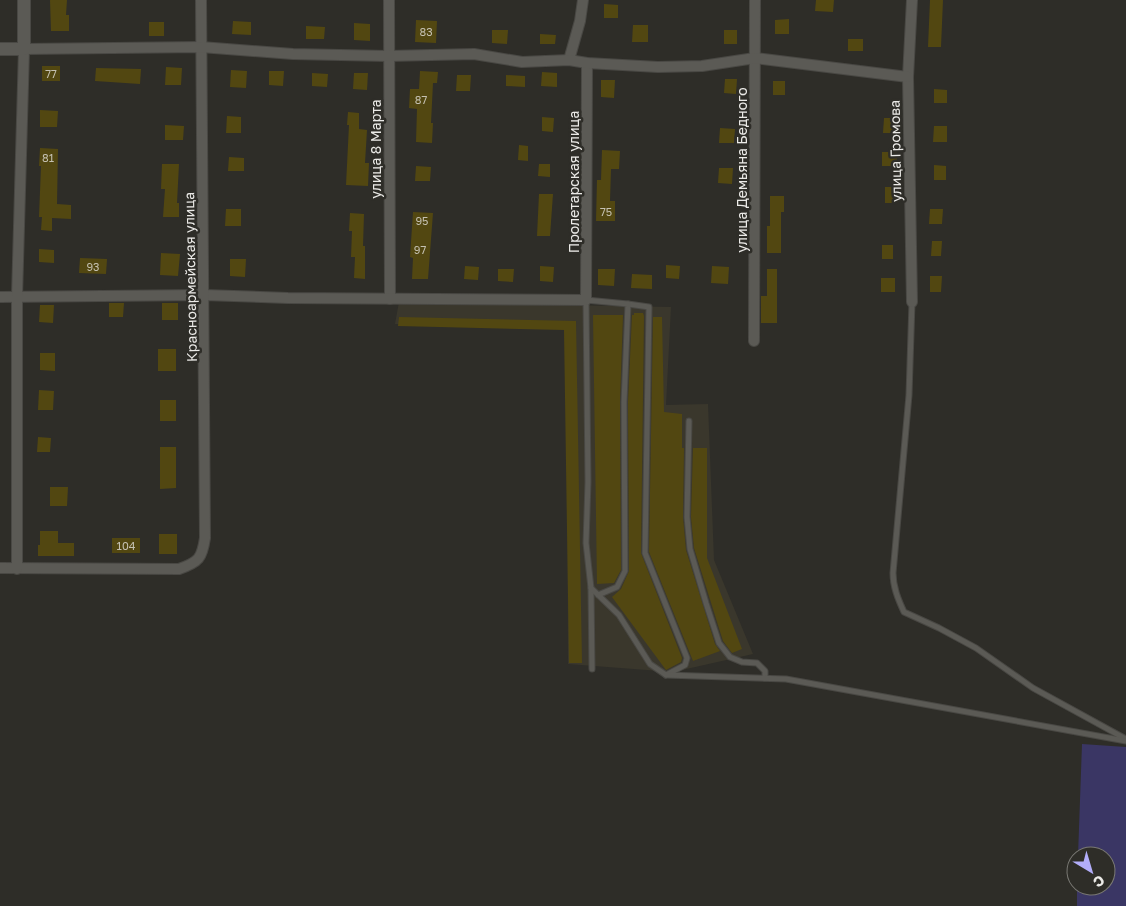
<svg xmlns="http://www.w3.org/2000/svg" width="1126" height="906" font-family="'Golos Text',sans-serif">
<style>
.built{fill:#3a372c}
.green{fill:#3a3664}
.building{fill:#524711}
.lines{fill:none;stroke-linecap:round;stroke-linejoin:round}
.service-casing{stroke:#494844;stroke-width:7}
.minor-casing{stroke:#494844;stroke-width:12}
.tertiary-casing{stroke:#494844;stroke-width:14}
.service{stroke:#5b5a55;stroke-width:5}
.minor{stroke:#5b5a55;stroke-width:10}
.tertiary{stroke:#5b5a55;stroke-width:12}
.labels{text-anchor:middle;dominant-baseline:central;stroke-width:5;stroke-linejoin:round;paint-order:stroke}
.number-label{font-size:11px;fill:#c5c1b2}
.street-label{font-size:14px;fill:#ebeae7;stroke:#2e2d28}
</style>
<rect width="100%" height="100%" fill="#2e2d28"/>
<!-- built -->
<path class="built" d="M399,302L671,307L666,405L708,404L714,560L753,654L673,672L568,664L567,324H395Z"/>
<!-- green -->
<path class="green" d="M1082,744L1126,747V906H1077V886H1106V856H1078Z"/>
<!-- building -->
<g class="building">
<path d="M50,0H67L66,15H69V31H51Z"/>
<path d="M816,0H834L833,12L815,11Z"/>
<path d="M930,0H943L941,47H928Z"/>
<path d="M604,4L618,5V18H604Z"/>
<path d="M789,19V34H775V20Z"/>
<path d="M416,20L437,21L436,43L415,42Z"/>
<path d="M233,21L251,22V35L232,34Z"/>
<rect x="149" y="22" width="15" height="14"/>
<path d="M354,23L370,24V41L354,40Z"/>
<path d="M633,25H648V42H632Z"/>
<path d="M306,26L325,27L324,39H306Z"/>
<path d="M492,30H508L507,44L492,43Z"/>
<rect x="724" y="30" width="13" height="14"/>
<path d="M540,34L556,35L555,44H540Z"/>
<rect x="848" y="39" width="15" height="12"/>
<rect x="42" y="66" width="18" height="15"/>
<path d="M166,67L182,68L181,85H165Z"/>
<path d="M96,68L141,69L140,84L95,81Z"/>
<path d="M231,70L247,71L246,88L230,87Z"/>
<path d="M269,71H284L283,86L269,85Z"/>
<path d="M420,71L438,72L437,83H433L431,123H433L432,143L416,142L417,109L409,108L410,89H419Z"/>
<path d="M542,72L557,73V87L541,86Z"/>
<path d="M312,73L328,74L327,87L312,86Z"/>
<path d="M354,73H368L367,90L353,89Z"/>
<path d="M457,75H471L470,91H456Z"/>
<path d="M506,75L525,76V87L506,86Z"/>
<path d="M725,79H737L736,94L724,93Z"/>
<path d="M601,80H615L614,98L601,97Z"/>
<rect x="773" y="81" width="12" height="14"/>
<path d="M934,89L947,90V103H934Z"/>
<path d="M40,110L58,111L57,127H40Z"/>
<path d="M348,112L359,113V129L367,130L365,163H369L368,186L346,185L349,125H347Z"/>
<path d="M227,116L241,117V133H226Z"/>
<path d="M542,117L554,118L553,132L542,131Z"/>
<path d="M884,118H895V133H883Z"/>
<path d="M165,125L184,126L183,140H165Z"/>
<path d="M934,126H947V142H933Z"/>
<path d="M720,128L735,129L734,143H719Z"/>
<path d="M519,145L528,146V161L518,160Z"/>
<path d="M40,148L58,149L57,204L71,205V219L52,218V231L41,230L42,217H39L41,166H39Z"/>
<path d="M602,150L620,151L619,169H611L610,201H615V221H596L597,180H601Z"/>
<rect x="882" y="152" width="15" height="14"/>
<path d="M229,157L244,158V171H228Z"/>
<path d="M162,164H179L177,203H179V217H163L165,189H161Z"/>
<path d="M539,164H550V177L538,176Z"/>
<path d="M934,165L946,166V180H934Z"/>
<path d="M416,166L431,167L430,181H415Z"/>
<path d="M719,168H733L732,184L718,183Z"/>
<rect x="885" y="187" width="13" height="16"/>
<path d="M539,194H553L550,236H537Z"/>
<path d="M770,196H784V212H781V253H767V226H770Z"/>
<path d="M226,209H241V226H225Z"/>
<path d="M930,209H943L942,224H929Z"/>
<path d="M413,212L433,213L428,279H412L413,258L410,257Z"/>
<path d="M350,213L364,214L363,246H365V279L354,278L355,257H351L352,231H349Z"/>
<path d="M932,241H942L941,256H931Z"/>
<rect x="882" y="245" width="11" height="14"/>
<path d="M39,249L54,250V263L39,262Z"/>
<path d="M161,253L180,254L178,276L160,275Z"/>
<path d="M80,258L107,259L106,274L79,273Z"/>
<path d="M230,259H246L245,277L230,276Z"/>
<path d="M666,265L680,266L679,279L666,278Z"/>
<path d="M465,266L479,267L478,280L464,279Z"/>
<path d="M540,266L554,267L553,282L540,281Z"/>
<path d="M712,266L729,267L728,284L711,283Z"/>
<path d="M498,269H514L513,282L498,281Z"/>
<path d="M598,269H615L614,286L598,285Z"/>
<path d="M767,269H777V323H761V296H767Z"/>
<path d="M632,274L652,275V289L631,288Z"/>
<path d="M930,276H942L941,292H930Z"/>
<rect x="881" y="278" width="14" height="14"/>
<path d="M109,303H124L123,317H109Z"/>
<rect x="162" y="303" width="16" height="17"/>
<path d="M40,305H54L53,323L39,322Z"/>
<path d="M634,313H643L644,316L641,553L682,658L681,662L666,670L612,597L621,589L629,571L628,402L632,315H634Z"/>
<path d="M593,315H623L620,402L621,570L614,583L597,584Z"/>
<path d="M399,317L576,321L582,663H569L564,330L398,326Z"/>
<path d="M653,317H662L664,412L682,414V448H684L683,517L686,550L715,644L720,651L693,661L649,552Z"/>
<rect x="158" y="349" width="18" height="22"/>
<path d="M40,353H55V371L40,370Z"/>
<path d="M39,390L54,391L53,410H38Z"/>
<rect x="160" y="400" width="16" height="21"/>
<path d="M38,437L51,438L50,452H37Z"/>
<path d="M160,447H176V488L160,489Z"/>
<path d="M693,448H707V558L742,649L732,653L723,641L694,548L691,517Z"/>
<path d="M50,487H68L67,506H50Z"/>
<path d="M40,531H58V543H74V556H38V545H40Z"/>
<rect x="159" y="534" width="18" height="20"/>
<rect x="112" y="538" width="28" height="15"/>
</g>
<g class="lines">
<defs>
<g id="service">
<path d="M912,302L909,395L893,573C893,587 898,599 904,612L939,628L976,648L1033,688L1126,739"/>
<path d="M628,304L649,307L645,553L687,658L685,665L666,675"/>
<path d="M689,421L687,517L690,549L706,603L719,643L730,657L742,662L757,663L765,671V678"/>
<path d="M591,588L592,669"/>
<path d="M598,595L617,587L625,571L624,402L628,304L586,300L588,482L586,543L591,588L619,615L650,664L666,675L786,679L1126,741"/>
</g>
<g id="minor">
<path d="M389,0L390,299"/>
<path d="M912,0L908,77L912,302"/>
<path d="M569,60L580,21L583,0"/>
<path d="M0,297L204,295L288,298L586,300L587,63"/>
<path d="M754,341L755,0"/>
<path d="M0,568L179,569C199,562 202,558 205,538L201,0"/>
<path d="M17,569V297L24,49L201,47L293,54L388,56L474,54L522,62L569,60L587,63L658,67L702,66L755,58L908,77"/>
</g>
<path id="tertiary" d="M0,49H24V0"/>
</defs>
<!-- service casing -->
<use href="#service" class="service-casing"/>
<!-- minor casing -->
<use href="#minor" class="minor-casing"/>
<!-- tertiary casing -->
<use href="#tertiary" class="tertiary-casing"/>
<!-- service -->
<use href="#service" class="service"/>
<!-- minor -->
<use href="#minor" class="minor"/>
<!-- tertiary -->
<use href="#tertiary" class="tertiary"/>
</g>
<g class="labels">
<!-- number labels -->
<g class="number-label">
<text x="426" y="31">83</text>
<text x="51" y="73">77</text>
<text x="421" y="99">87</text>
<text x="48" y="157">81</text>
<text x="606" y="211">75</text>
<text x="422" y="220">95</text>
<text x="420" y="249">97</text>
<text x="93" y="266">93</text>
<text x="126" y="545">104</text>
</g>
<!-- street labels -->
<g class="street-label">
<text transform="translate(375 149) rotate(-90)">улица 8 Марта</text>
<text transform="translate(895 151) rotate(-91)">улица Громова</text>
<text transform="translate(741 170) rotate(-90)">улица Демьяна Бедного</text>
<text transform="translate(573 182) rotate(-90)">Пролетарская улица</text>
<text transform="translate(190 277) rotate(-91)">Красноармейская улица</text>
</g>
</g>
<!-- north arrow -->
<g transform="translate(1091 871) rotate(142)"><circle r="24" fill="#2e2d28" stroke="#7a7974"/>
<path d="M0-4L9 19L0 12L-9 19Z" fill="#b2adf9"/>
<text y="-8" font-size="14" font-weight="bold" text-anchor="middle" fill="#ebeae7">С</text>
</g>
</svg>
